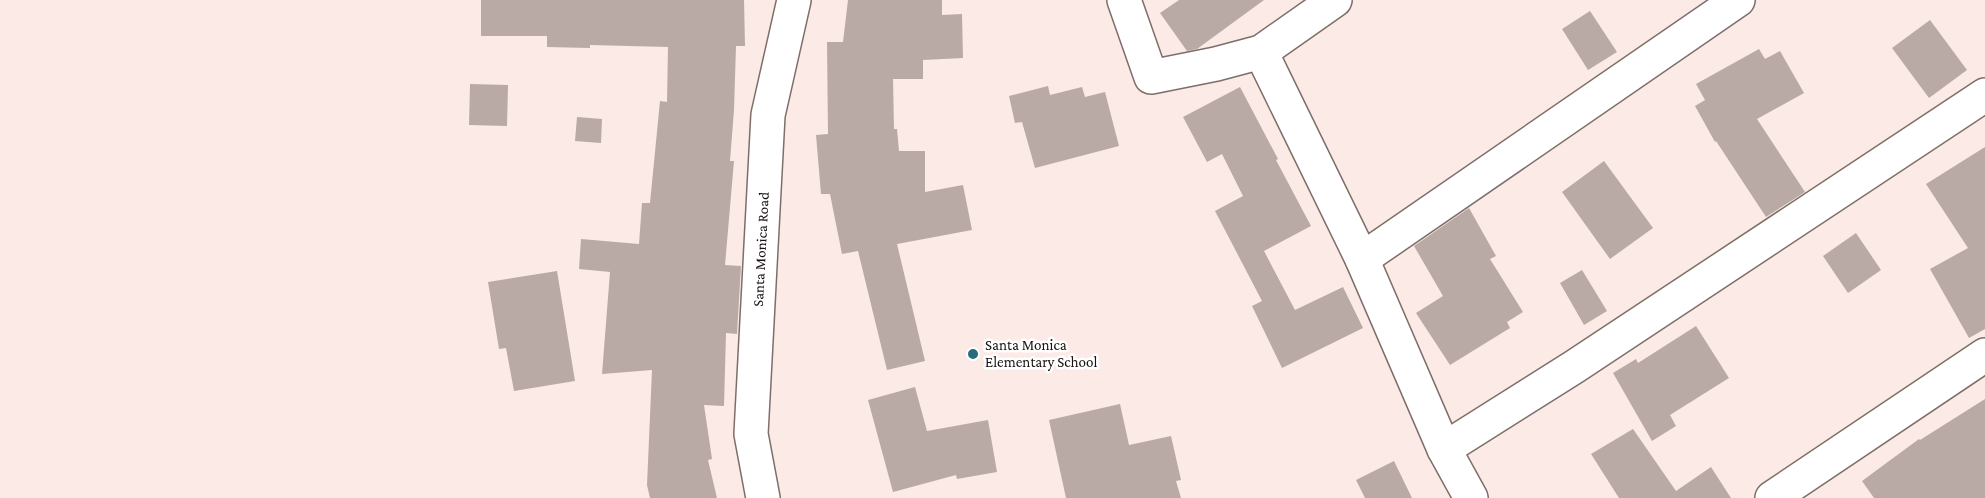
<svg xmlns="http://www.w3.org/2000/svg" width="1985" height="498" font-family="'Crimson Pro',serif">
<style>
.building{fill:#baaaa5}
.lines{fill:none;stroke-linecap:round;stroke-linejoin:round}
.minor-casing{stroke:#7d6e69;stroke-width:36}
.minor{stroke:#fff;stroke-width:33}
.poi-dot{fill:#276b7c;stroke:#fff;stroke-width:2}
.labels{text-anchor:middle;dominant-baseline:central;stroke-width:5;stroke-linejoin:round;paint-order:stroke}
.street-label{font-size:15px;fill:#17110f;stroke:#fff}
.poi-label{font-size:15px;fill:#17110f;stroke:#fff;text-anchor:start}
</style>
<rect width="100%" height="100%" fill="#fbeae5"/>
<!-- building -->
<g class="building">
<path d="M481,0H744L745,46H736L734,110L730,161H734L725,265L741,266L737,334L726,333L724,406L704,405L712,459L708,460L717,498H650L647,485L652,370L602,374L610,272L579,269L581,239L639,244L642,203H650L660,101L667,102L668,47L590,45V48L547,47V36H481Z"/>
<path d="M848,0H942V15L962,14L963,58L923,60V79H893L894,129H897L899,151H925V192L963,185L972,230L897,244L925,361L887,370L858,251L842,254L830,194H821L816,135L828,134L827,42H843Z"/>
<path d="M1179,0H1264L1197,49L1187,51L1160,13Z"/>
<path d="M1590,11L1617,52L1588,70L1562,29Z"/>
<path d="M1930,20L1967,70L1929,98L1892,48Z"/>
<path d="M1759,49L1765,59L1780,51L1804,93L1757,119L1805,192L1766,217L1716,141L1715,142L1695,106L1705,100L1696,84Z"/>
<path d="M470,84L508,85L507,126L469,125Z"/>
<path d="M1048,86L1050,95L1082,87L1085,97L1105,92L1119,146L1035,168L1022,122L1015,123L1009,96Z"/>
<path d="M1240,87L1278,159L1276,160L1311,226L1264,251L1295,310L1343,287L1363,328L1282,368L1252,306L1262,301L1215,211L1243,196L1222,154L1207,162L1183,117Z"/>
<path d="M577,117L602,119L601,143L575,141Z"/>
<path d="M1985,147V329L1969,338L1930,269L1968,248L1926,184Z"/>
<path d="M1604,161L1653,228L1610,259L1562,192Z"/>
<path d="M1469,208L1496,256L1490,259L1523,312L1507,322L1510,328L1450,365L1416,313L1443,296L1414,246Z"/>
<path d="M1856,233L1881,270L1848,293L1823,256Z"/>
<path d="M1582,270L1607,311L1584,325L1560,283Z"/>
<path d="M557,271L575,381L514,391L506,348L499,349L488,282Z"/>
<path d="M1696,326L1729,378L1670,415L1676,426L1652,441L1613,373L1636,359L1638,363Z"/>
<path d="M915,387L927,431L988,420L997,472L957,479L956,475L893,492L868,400Z"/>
<path d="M1985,399V498H1874L1862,481L1919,439L1920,440Z"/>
<path d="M1120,404L1129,445L1171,436L1181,480L1176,481L1181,498H1066L1049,420Z"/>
<path d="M1633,429L1676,491L1711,467L1731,498H1619L1591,454Z"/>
<path d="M1394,461L1412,498H1365L1356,480Z"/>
</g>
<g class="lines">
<defs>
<g id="minor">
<path d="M1124,0L1151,77L1216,64L1261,52L1335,0"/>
<path d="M1261,52L1362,259L1444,449L1471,498"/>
<path d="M1362,259L1738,0"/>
<path d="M1444,449L1574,367L1985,95"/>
<path id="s1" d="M763,498L751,434L768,115L794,0"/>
<path d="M1772,498L1985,355"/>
</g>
</defs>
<!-- minor casing -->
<use href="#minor" class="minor-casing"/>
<!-- minor -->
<use href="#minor" class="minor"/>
</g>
<!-- markers -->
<circle class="poi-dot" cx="973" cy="354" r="6"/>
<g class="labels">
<!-- street labels -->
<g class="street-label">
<text stroke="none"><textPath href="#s1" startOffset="250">Santa Monica Road</textPath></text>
</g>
<!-- poi labels -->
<g class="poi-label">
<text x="985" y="345">Santa Monica<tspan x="985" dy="17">Elementary School</tspan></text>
</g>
</g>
</svg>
